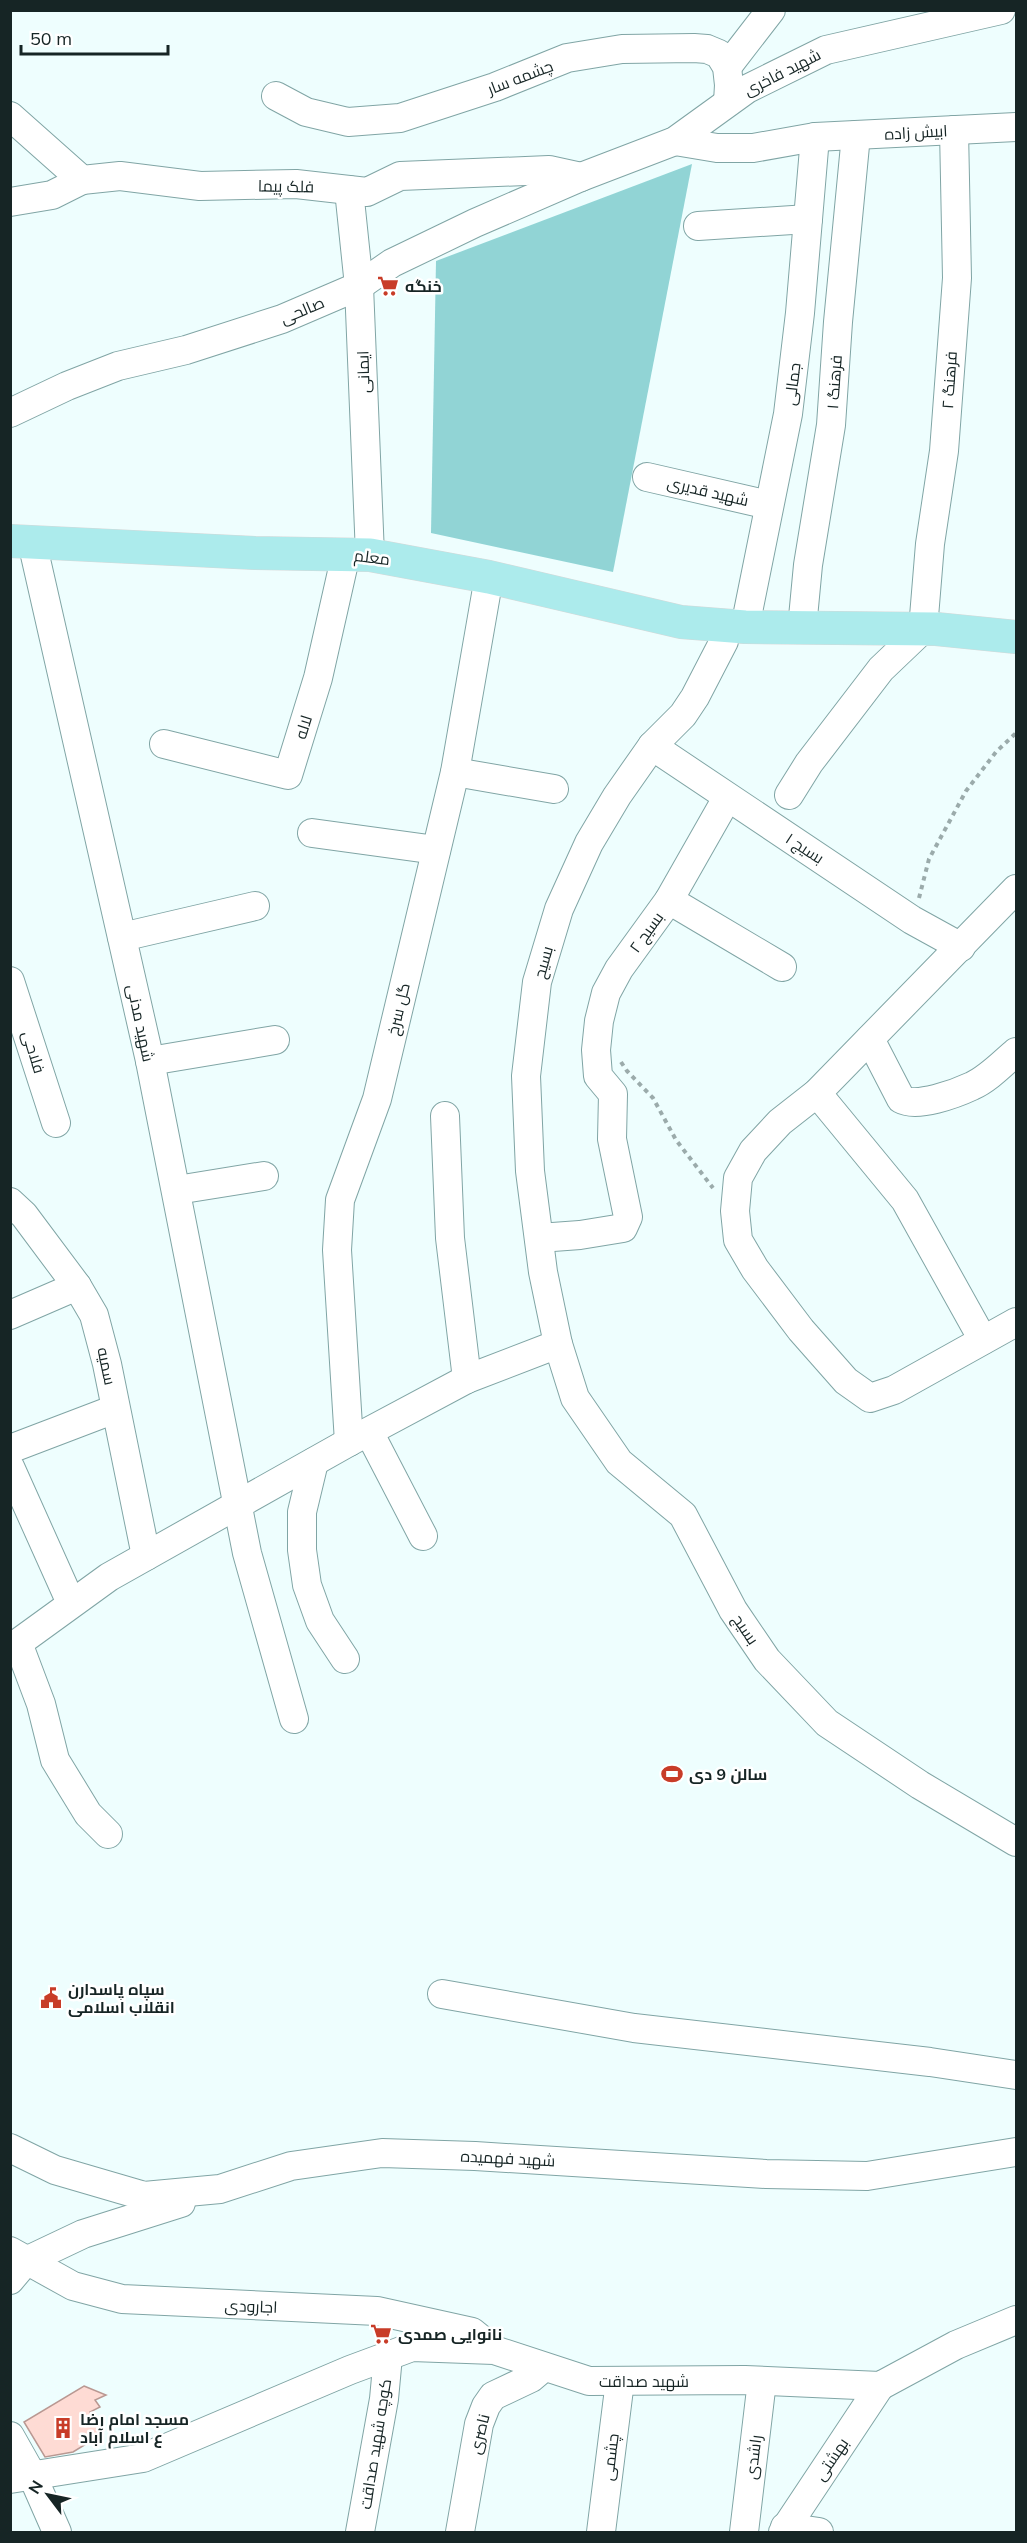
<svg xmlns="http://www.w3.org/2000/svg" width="1027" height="2543" font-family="Mulish,Cairo,sans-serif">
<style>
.forest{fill:#91d4d5}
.building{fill:#fedbd4;stroke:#b99892;stroke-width:1.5}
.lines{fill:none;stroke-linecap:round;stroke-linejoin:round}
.minor-casing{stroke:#80a5a5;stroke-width:30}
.major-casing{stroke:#d5d8d8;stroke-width:34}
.path{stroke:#9babab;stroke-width:4;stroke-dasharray:4.5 4.5;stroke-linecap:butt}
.minor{stroke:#fff;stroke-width:28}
.major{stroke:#acebec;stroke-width:33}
.labels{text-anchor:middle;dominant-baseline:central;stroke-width:5;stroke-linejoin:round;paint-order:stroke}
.street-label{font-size:16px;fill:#162525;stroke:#fff}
.poi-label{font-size:16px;font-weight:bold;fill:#162525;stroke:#fff;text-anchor:start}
</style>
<rect width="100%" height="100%" fill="#eefefe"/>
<!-- forest -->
<path class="forest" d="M692,164L613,572L431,533L436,261Z"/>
<!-- building -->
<path class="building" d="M84,2386L106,2395L95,2400L100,2407L90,2412L101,2435L73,2452L45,2457L24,2422Z"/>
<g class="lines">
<defs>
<g id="minor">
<path d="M727,67L771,10"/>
<path d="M276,96L306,112L348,122L400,118L495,87L567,58L622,49L694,48L707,49L719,54L727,67L729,85L728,102"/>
<path d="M10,116L82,180L120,176L200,186L296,184L367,192L400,176L549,170L581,177"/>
<path d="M675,141L717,148H753L815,137L1016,127"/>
<path d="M349,190L359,286L370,555"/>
<path d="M10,202L52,195L82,180"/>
<path d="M698,226L808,219"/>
<path d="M10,413L67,386L118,366L186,350L282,319L359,286L392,263L475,223L581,177L675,141L747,89L826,50L1001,10"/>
<path d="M647,477L769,505"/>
<path d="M32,542L150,1061L247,1553L294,1719"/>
<path d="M726,626L724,641L695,697L683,715L652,746L617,796L589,843L559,909L537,982L526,1076L530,1171L543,1272L558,1344L575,1398L619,1462L683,1515L733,1610L767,1660L827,1723L920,1785L1016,1842"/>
<path d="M745,627L788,414L800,313L815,137"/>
<path d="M802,628L808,565L831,425L838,322L856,135"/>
<path d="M164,744L288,775L318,678L346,554"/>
<path d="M652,746L912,920L961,947"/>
<path d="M455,772L554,789"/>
<path d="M789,795L809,763L881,669L923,629L930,544L944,451L957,278L954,130"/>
<path d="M312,833L436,850"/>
<path d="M1016,889L817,1093L780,1122L753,1151L738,1178L735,1211L738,1240L755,1269L801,1330L846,1381L870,1398L894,1390L1016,1322"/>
<path d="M669,900L782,967"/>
<path d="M122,937L255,906"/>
<path d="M10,981L56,1123"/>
<path d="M870,1039L901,1099C917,1108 955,1094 972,1086C988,1079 1003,1063 1016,1052"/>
<path d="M150,1061L275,1040"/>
<path d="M817,1093L905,1200L983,1340"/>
<path d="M445,1116L450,1238L467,1379"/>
<path d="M177,1190L264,1176"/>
<path d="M10,1202L24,1215L77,1286L94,1315L107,1364L146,1556"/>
<path d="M539,1238L580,1235L623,1228L628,1217L612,1139L613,1094L598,1076L596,1050L599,1021L606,993L619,969L669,900L727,798"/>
<path d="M10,1315L77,1286"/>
<path d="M369,1432L423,1536"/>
<path d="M349,1442L337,1250L340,1200L377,1099L455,772L489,577"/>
<path d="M10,1449L115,1409"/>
<path d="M314,1462L302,1512V1550L307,1585L320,1621L345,1659"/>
<path d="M10,1467L71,1603"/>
<path d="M18,1643L41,1704L55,1760L88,1814L108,1834"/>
<path d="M10,1652L18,1643L109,1577L349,1442L467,1379L558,1344"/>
<path d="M442,1994L634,2028L930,2062L1016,2075"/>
<path d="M10,2148L55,2170L144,2196L220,2189L291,2166L382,2153L475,2156L766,2174L867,2176L1016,2152"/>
<path d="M10,2251L73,2286L122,2299L377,2311L472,2332L493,2349"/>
<path d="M10,2280L26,2261L83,2234L181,2203"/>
<path d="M10,2436L32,2475L57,2532"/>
<path d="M10,2479L143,2458L350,2370L412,2347L494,2350L589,2381L745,2380L880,2386L956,2345L1016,2320"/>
<path d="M785,2527L819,2532"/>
<path d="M360,2532L384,2399L388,2356"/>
<path d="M460,2532L479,2424L486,2406L493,2396L531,2378L544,2367"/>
<path d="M601,2532L620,2381"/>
<path d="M744,2532L762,2381"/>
<path d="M783,2532L880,2386"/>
</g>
<path id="major" d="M10,541L255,553L370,555L489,577L681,622L745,627L936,629L1016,637"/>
</defs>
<!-- minor casing -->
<use href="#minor" class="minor-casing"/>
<!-- major casing -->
<use href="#major" class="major-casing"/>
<!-- path -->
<g class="path">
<path d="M919,898L929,859L966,791L996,752L1016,733"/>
<path d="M621,1062L627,1071L653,1098L676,1140L713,1188"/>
</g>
<!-- minor -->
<use href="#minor" class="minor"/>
<!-- major -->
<use href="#major" class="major"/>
</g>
<!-- icons -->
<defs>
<symbol id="supermarket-bare" viewBox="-9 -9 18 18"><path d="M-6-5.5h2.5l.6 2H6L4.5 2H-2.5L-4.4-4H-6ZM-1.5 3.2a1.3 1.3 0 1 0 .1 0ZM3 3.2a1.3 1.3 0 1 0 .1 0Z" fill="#c83c28" stroke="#fff" stroke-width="2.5" paint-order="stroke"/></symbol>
<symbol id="stadium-bare" viewBox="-9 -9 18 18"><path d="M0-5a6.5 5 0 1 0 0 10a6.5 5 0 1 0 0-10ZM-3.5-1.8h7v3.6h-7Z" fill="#c83c28" stroke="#fff" stroke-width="2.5" paint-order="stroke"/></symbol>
<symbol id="civic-bare" viewBox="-9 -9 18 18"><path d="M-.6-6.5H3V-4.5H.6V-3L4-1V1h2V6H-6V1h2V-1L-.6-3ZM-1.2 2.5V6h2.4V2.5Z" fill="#c83c28" stroke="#fff" stroke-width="2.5" paint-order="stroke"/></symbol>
<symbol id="building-bare" viewBox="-9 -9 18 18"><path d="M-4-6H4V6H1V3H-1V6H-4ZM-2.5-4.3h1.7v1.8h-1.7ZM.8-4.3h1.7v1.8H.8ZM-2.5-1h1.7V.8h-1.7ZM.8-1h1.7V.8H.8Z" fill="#c83c28" stroke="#fff" stroke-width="2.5" paint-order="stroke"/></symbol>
</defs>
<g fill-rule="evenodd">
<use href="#supermarket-bare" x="373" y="271" width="30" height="30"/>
<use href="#stadium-bare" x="657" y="1759" width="30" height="30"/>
<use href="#civic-bare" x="36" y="1983" width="30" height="30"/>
<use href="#supermarket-bare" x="366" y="2319" width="30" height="30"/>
<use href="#building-bare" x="48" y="2413" width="30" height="30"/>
</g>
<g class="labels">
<!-- street labels -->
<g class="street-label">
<text transform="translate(782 72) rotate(-27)">شهید فاخری</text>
<text transform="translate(520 77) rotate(-21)">چشمه سار</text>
<text transform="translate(916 132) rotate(-3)">ابیش زاده</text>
<text transform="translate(286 186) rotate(1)">فلک پیما</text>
<text transform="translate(302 310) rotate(-23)">صالحی</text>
<text transform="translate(363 372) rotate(-92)">ایمانی</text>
<text transform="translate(949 380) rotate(-86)">فرهنگ ۲</text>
<text transform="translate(834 382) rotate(-86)">فرهنگ ۱</text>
<text transform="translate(792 384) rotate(-83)">جمالی</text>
<text transform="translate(708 491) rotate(13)">شهید قدیری</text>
<text transform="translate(372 557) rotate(7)">معلم</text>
<text transform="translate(303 727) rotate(-73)">لاله</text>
<text transform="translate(805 848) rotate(33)">بسیج ۱</text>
<text transform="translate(646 932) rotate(-54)">بسیج ۲</text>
<text transform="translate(543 962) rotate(-74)">بسیح</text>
<text transform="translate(398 1009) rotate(-77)">گل سرخ</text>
<text transform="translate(141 1023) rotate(78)">شهید مدنی</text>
<text transform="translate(34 1052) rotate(73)">فلاحی</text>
<text transform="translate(107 1366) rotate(78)">سمیه</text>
<text transform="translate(746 1629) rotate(56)">بسیج</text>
<text transform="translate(508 2158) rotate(3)">شهید فهمیده</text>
<text transform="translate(251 2306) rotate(2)">اجارودی</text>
<text x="644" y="2381">شهید صداقت</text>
<text transform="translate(479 2434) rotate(-76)">ناصری</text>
<text transform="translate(375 2444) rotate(-81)">کوچه شهید صداقت</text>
<text transform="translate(610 2457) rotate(-83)">چشمی</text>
<text transform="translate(753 2457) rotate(-83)">راشدی</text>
<text transform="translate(831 2459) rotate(-56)">بهشتی</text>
</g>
<!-- poi labels -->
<g class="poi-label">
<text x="405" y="286">خنگه</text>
<text x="689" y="1774">سالن 9 دی</text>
<text x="68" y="1989">سپاه پاسدارن<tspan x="68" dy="18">انقلاب اسلامی</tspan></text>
<text x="398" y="2334">نانوایی صمدی</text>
<text x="80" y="2419">مسجد امام رضا<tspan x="80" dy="18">ع اسلام آباد</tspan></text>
</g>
</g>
<!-- border -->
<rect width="1027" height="2543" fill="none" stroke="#162525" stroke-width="24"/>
<!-- north arrow -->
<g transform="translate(48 2495) rotate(302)" stroke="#ffffff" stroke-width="4.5" paint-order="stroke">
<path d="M0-4.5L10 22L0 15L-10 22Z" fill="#162525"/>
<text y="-9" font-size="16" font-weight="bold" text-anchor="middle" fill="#162525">N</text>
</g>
<!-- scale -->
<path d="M21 45v9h147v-9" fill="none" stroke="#162525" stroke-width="3"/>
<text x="30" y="45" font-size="18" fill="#162525" stroke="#ffffff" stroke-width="4.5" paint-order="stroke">50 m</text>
</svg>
